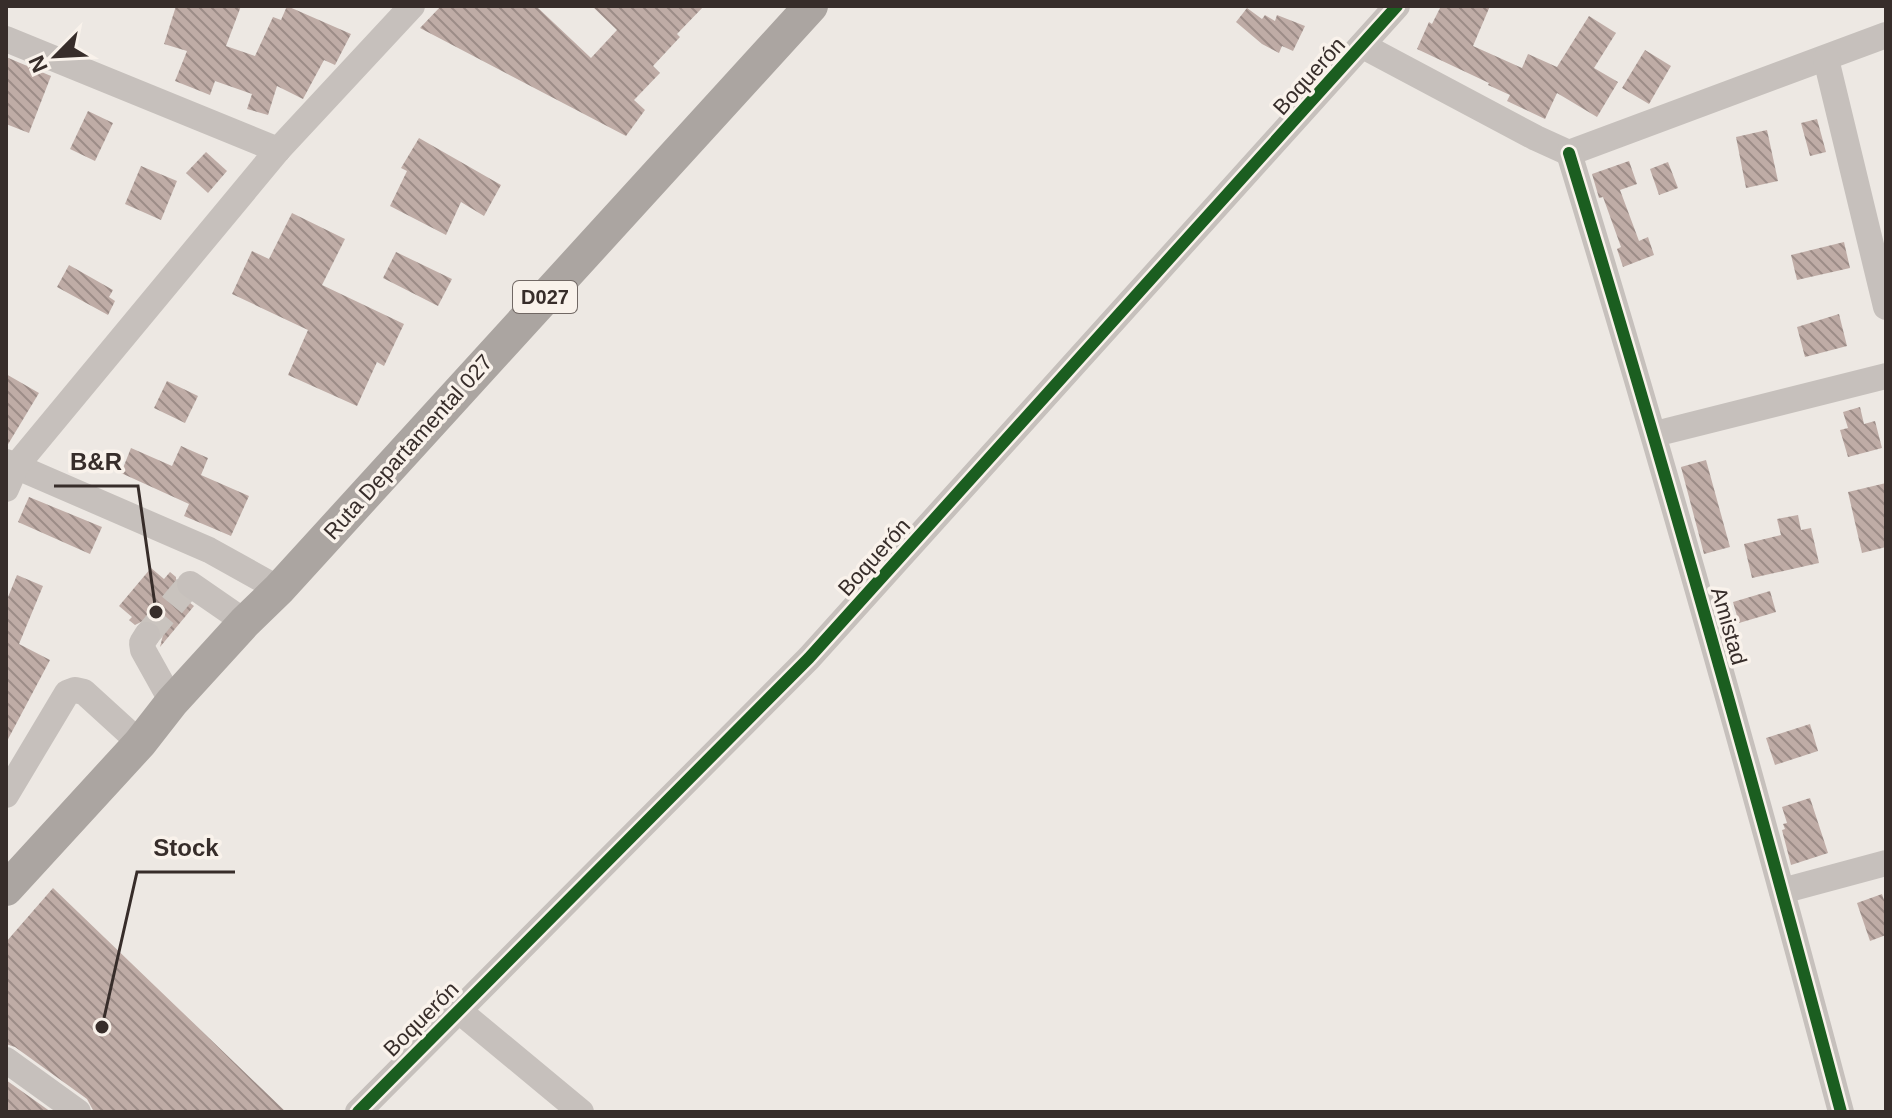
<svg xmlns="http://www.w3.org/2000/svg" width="1892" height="1118" font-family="Arial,sans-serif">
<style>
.building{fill:url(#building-back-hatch)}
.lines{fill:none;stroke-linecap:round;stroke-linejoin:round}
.minor-tunnel{stroke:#c9c3be;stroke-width:26;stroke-dasharray:26 13;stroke-linecap:butt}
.minor{stroke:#c6c0bc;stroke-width:26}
.major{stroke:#aba5a1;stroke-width:34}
.cycleway-casing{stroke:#f9f2eb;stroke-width:17}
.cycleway{stroke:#1b5e20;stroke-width:12}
.labels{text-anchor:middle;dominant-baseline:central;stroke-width:7;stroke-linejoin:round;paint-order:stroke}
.shield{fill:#f9f2eb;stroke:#716864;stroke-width:2}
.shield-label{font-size:20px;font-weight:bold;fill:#372d2a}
.street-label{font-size:22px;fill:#372d2a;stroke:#f9f2eb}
.leader{fill:none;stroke:#372d2a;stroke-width:3}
.callout-dot{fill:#372d2a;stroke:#f9f2eb;stroke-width:3}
.callout-label{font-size:24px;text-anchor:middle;font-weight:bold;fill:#372d2a;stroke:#f9f2eb;stroke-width:7;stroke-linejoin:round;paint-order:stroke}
</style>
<defs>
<pattern id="building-back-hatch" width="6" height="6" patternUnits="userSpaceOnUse" patternTransform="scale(2)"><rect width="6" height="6" fill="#bfaca6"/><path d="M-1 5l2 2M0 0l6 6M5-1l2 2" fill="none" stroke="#9c8c87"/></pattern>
</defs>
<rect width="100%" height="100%" fill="#ede8e3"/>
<!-- building -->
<g class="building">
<path d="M176,6H241L226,46L255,56L273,17L281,20L287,6L351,34L335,65L324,60L303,99L277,86L268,115L247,109L252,94L215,81L210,95L175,81L187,51L164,44Z"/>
<path d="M441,6H536L591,58L617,30L592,6H704L677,34L680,37L653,66L660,73L634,100L645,110L626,136L420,28Z"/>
<path d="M1441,6H1490L1473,46L1522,68L1528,54L1557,67L1589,16L1616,33L1594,68L1618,82L1597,117L1557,93L1545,119L1507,101L1510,95L1488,85L1489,83L1417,49L1429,22L1432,24Z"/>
<path d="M1247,8L1262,19L1265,15L1275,21L1277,15L1305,26L1293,51L1282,46L1279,53L1262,44L1236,22Z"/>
<path d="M1645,50L1671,66L1649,104L1622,88Z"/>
<path d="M6,57L51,76L29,133L6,124Z"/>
<path d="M88,111L113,123L95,161L70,149Z"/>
<path d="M1817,119L1826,152L1810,156L1801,123Z"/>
<path d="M1767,130L1778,181L1746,188L1736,137Z"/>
<path d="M419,138L501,185L484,216L461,202L446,235L390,206L407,171L401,168Z"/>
<path d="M206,152L227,171L208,193L186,173Z"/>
<path d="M1629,161L1637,184L1620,190L1639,241L1648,237L1654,255L1623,267L1617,249L1621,247L1603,197L1599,198L1592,174Z"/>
<path d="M1668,162L1678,188L1659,195L1650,169Z"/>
<path d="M141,166L177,181L161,220L125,204Z"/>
<path d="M292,213L345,239L322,285L404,324L384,366L377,362L357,406L288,375L308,330L232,294L252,251L269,259Z"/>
<path d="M1844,242L1850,268L1797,280L1791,255Z"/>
<path d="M396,252L452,279L438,306L383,278Z"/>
<path d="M69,265L113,290L109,297L115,301L108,315L57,287Z"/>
<path d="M1839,314L1847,346L1805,357L1797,327Z"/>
<path d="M6,374L39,393L7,446H6Z"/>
<path d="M167,381L198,396L185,423L154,408Z"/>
<path d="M1860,407L1864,424L1875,421L1882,448L1848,457L1840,430L1848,428L1843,412Z"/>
<path d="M181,446L208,458L201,475L249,496L231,536L184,516L189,504L121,473L131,448L172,466Z"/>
<path d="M1706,460L1730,547L1704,554L1681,467Z"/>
<path d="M1886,483V547L1862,553L1848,492Z"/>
<path d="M29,497L102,527L90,554L18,522Z"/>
<path d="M1798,515L1801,530L1811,528L1819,563L1752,578L1744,544L1781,535L1777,519Z"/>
<path d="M151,568L164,579L170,572L176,577V592L194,606L160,647L163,635L156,622L147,619L135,625L129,620L132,617L119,606Z"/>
<path d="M17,575L43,586L19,644L50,660L6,743V602Z"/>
<path d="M1770,591L1776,612L1739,623L1733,602Z"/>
<path d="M1810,724L1818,751L1775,765L1766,738Z"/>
<path d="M1810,798L1828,853L1791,865L1782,830L1785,829L1783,824L1787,823L1782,807Z"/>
<path d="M53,888L286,1112H94L87,1099L15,1047L6,1044V942Z"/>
<path d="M1882,894L1886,906V935L1870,941L1857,903Z"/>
<path d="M6,1080L51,1112H6Z"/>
</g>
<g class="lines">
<!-- minor-tunnel -->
<path class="minor-tunnel" d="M147,635L187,587"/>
<!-- minor -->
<g class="minor">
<path d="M6,39L278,150"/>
<path d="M1363,46L1536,138L1569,153L1886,35"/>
<path d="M1826,59L1886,307"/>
<path d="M1569,153C1666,471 1756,791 1841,1112"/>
<path d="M1655,434L1886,376"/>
<path d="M6,462L209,550L279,589"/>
<path d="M6,489L16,466L278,150L412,6"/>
<path d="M190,584L245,622"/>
<path d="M147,635L142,643L143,650L172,702"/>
<path d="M6,795L67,693L75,690L84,692L140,743"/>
<path d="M1782,891L1886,863"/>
<path d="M458,1010L581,1112"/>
<path d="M6,1060L78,1112"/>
<path d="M358,1112L809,658L1397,6"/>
</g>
<!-- major -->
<path class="major" d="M6,889L140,743L172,702L245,622L279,589L811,6"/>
<defs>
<g id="cycleway">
<path d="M1569,153C1666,471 1756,791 1841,1112"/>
<path d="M358,1112L809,658L1397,6"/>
</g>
</defs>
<!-- cycleway casing -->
<use href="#cycleway" class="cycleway-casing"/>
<!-- cycleway -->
<use href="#cycleway" class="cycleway"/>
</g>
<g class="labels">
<!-- shield labels -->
<rect class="shield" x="513" y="281" width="64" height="32" rx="6"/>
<g class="shield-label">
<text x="545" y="297">D027</text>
</g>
<!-- street labels -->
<g class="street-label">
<text transform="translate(1309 76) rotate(-48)">Boquerón</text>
<text transform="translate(408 447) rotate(-48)">Ruta Departamental 027</text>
<text transform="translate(874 557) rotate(-48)">Boquerón</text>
<text transform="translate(1729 626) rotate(74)">Amistad</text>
<text transform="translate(421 1019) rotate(-45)">Boquerón</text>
</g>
</g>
<!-- callouts -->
<path class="leader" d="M156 612L138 486H54M102 1027L137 872H235"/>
<g class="callout-dot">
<circle cx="156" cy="612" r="8"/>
<circle cx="102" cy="1027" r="8"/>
</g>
<g class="callout-label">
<text x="96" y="470">B&amp;R</text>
<text x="186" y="856">Stock</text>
</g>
<!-- border -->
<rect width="1892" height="1118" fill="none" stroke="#372d2a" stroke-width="16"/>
<!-- north arrow -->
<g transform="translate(56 56) rotate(246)" stroke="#f9f2eb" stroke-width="6" paint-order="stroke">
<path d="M0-6L14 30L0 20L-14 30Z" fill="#372d2a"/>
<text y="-12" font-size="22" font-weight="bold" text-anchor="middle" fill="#372d2a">N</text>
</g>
</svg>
